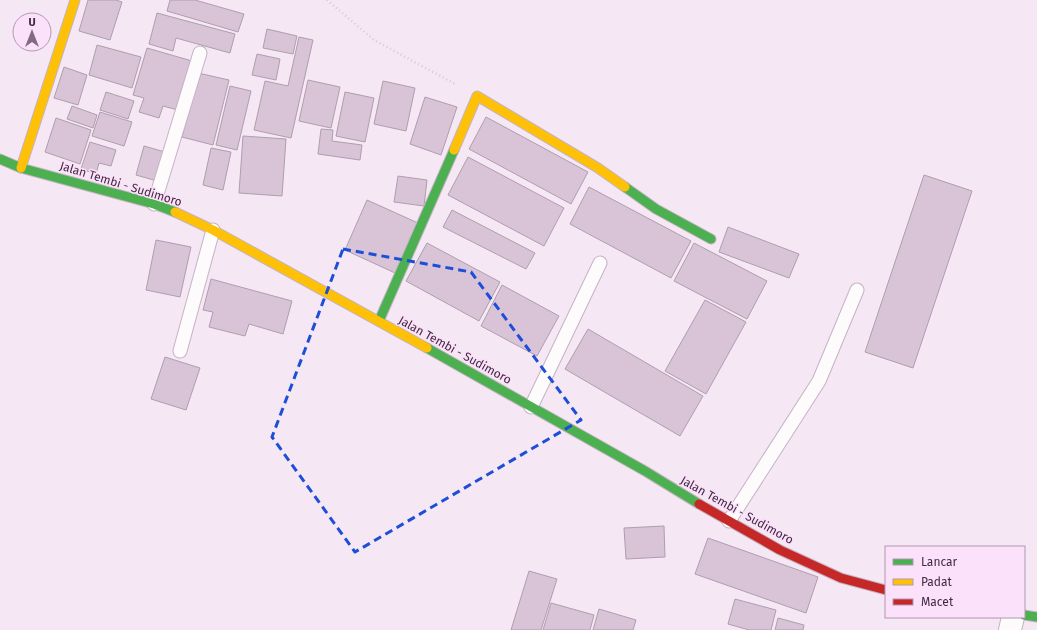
<svg xmlns="http://www.w3.org/2000/svg" width="1037" height="630" font-family="'Fira Sans',sans-serif">
<style>
.building{fill:#d8c3d7;stroke:#af9eae}
.lines{fill:none;stroke-linecap:round;stroke-linejoin:round}
.lane-casing{stroke:#c4b3c4;stroke-width:15}
.street-casing{stroke:#c4b3c4;stroke-width:24}
.fast-casing{stroke:#c4b3c4;stroke-width:11}
.slow-casing{stroke:#c4b3c4;stroke-width:11}
.jam-casing{stroke:#c4b3c4;stroke-width:11}
.path{stroke:#d3ccd2;stroke-width:2.5;stroke-dasharray:1 3;stroke-linecap:butt}
.lane{stroke:#fefbfd;stroke-width:13}
.street{stroke:#fefbfd;stroke-width:22}
.fast{stroke:#4caf50;stroke-width:9}
.slow{stroke:#ffc107;stroke-width:9}
.jam{stroke:#c62828;stroke-width:9}
.marked{fill:none;stroke:#1d4ed8;stroke-width:3;stroke-dasharray:8 5;stroke-linejoin:round}
.labels{text-anchor:middle;dominant-baseline:central;stroke-width:3;stroke-linejoin:round;paint-order:stroke}
.street-label{font-size:12px;fill:#432a42;stroke:#fbe1f9}
</style>
<rect width="100%" height="100%" fill="#f5e7f4"/>
<!-- building -->
<g class="building">
<path d="M88,0H116L122,2L110,40L79,31Z"/>
<path d="M170,0H195L244,14L238,32L167,11Z"/>
<path d="M157,13L235,34L230,53L176,38L173,51L149,44Z"/>
<path d="M267,29L297,36L293,54L263,48Z"/>
<path d="M299,37L313,40L291,138L254,130L265,81L288,86Z"/>
<path d="M97,45L141,57L132,88L89,75Z"/>
<path d="M147,48L192,61L178,110L163,106L159,118L139,112L144,98L133,95Z"/>
<path d="M257,54L280,59L276,80L252,75Z"/>
<path d="M64,67L87,75L78,105L54,98Z"/>
<path d="M198,73L229,80L213,145L182,137Z"/>
<path d="M308,80L340,87L331,128L299,121Z"/>
<path d="M383,81L415,88L406,131L374,124Z"/>
<path d="M230,86L251,91L237,150L216,145Z"/>
<path d="M106,92L134,101L128,119L100,110Z"/>
<path d="M345,92L374,98L365,142L336,136Z"/>
<path d="M425,97L457,107L441,155L410,144Z"/>
<path d="M72,106L97,115L93,128L67,119Z"/>
<path d="M100,112L132,122L124,146L92,136Z"/>
<path d="M486,117L588,172L571,204L469,149Z"/>
<path d="M56,118L91,130L80,164L45,152Z"/>
<path d="M321,129L333,130L332,141L362,145L360,160L318,154Z"/>
<path d="M243,136L286,139L282,196L239,193Z"/>
<path d="M90,142L116,150L111,166L99,163L96,174L81,169Z"/>
<path d="M144,146L165,152L157,181L136,175Z"/>
<path d="M211,148L231,152L223,190L203,185Z"/>
<path d="M468,157L564,208L544,246L448,195Z"/>
<path d="M924,175L972,191L913,368L865,352Z"/>
<path d="M398,176L427,180L424,206L394,202Z"/>
<path d="M589,187L691,241L671,278L570,224Z"/>
<path d="M367,200L418,223L395,273L345,250Z"/>
<path d="M452,210L535,253L526,269L443,227Z"/>
<path d="M728,227L799,254L789,278L719,252Z"/>
<path d="M156,240L191,247L180,297L146,290Z"/>
<path d="M427,243L500,282L479,321L406,281Z"/>
<path d="M694,243L767,281L747,319L674,281Z"/>
<path d="M211,279L292,301L283,334L249,324L245,336L209,327L213,312L203,310Z"/>
<path d="M502,285L559,316L537,356L481,326Z"/>
<path d="M705,300L746,322L706,394L665,371Z"/>
<path d="M588,329L703,396L680,436L565,369Z"/>
<path d="M165,357L200,368L186,410L151,399Z"/>
<path d="M664,526L665,557L626,559L624,528Z"/>
<path d="M708,538L818,577L806,613L695,574Z"/>
<path d="M529,571L557,579L541,630H511Z"/>
<path d="M735,599L776,610L771,630H749L728,624Z"/>
<path d="M551,603L594,615L590,630H543Z"/>
<path d="M599,609L636,620L633,630H593Z"/>
<path d="M778,618L804,625L803,630H775Z"/>
</g>
<g class="lines">
<defs>
<g id="lane">
<path d="M154,204L200,53"/>
<path d="M180,351L213,230"/>
<path d="M531,407L600,263"/>
<path d="M729,521L819,381L857,290"/>
</g>
<path id="street" d="M1010,630L1013,617"/>
<g id="fast">
<path d="M0,159L21,168L154,204L175,212"/>
<path d="M625,187L656,209L711,239"/>
<path d="M379,321L454,150"/>
<path d="M427,348L645,471L699,504"/>
<path d="M1024,615L1037,617"/>
</g>
<g id="slow">
<path d="M454,150L477,96L598,168L625,187"/>
<path d="M21,168L75,0"/>
<path d="M175,212L213,230L427,348"/>
</g>
<path id="jam" d="M699,504L780,550L841,578L886,590"/>
</defs>
<!-- lane casing -->
<use href="#lane" class="lane-casing"/>
<!-- street casing -->
<use href="#street" class="street-casing"/>
<!-- fast casing -->
<use href="#fast" class="fast-casing"/>
<!-- slow casing -->
<use href="#slow" class="slow-casing"/>
<!-- jam casing -->
<use href="#jam" class="jam-casing"/>
<!-- path -->
<path class="path" d="M327,0L374,40L455,84"/>
<!-- lane -->
<use href="#lane" class="lane"/>
<!-- street -->
<use href="#street" class="street"/>
<!-- fast -->
<use href="#fast" class="fast"/>
<!-- slow -->
<use href="#slow" class="slow"/>
<!-- jam -->
<use href="#jam" class="jam"/>
</g>
<!-- marked area -->
<path class="marked" d="M343,249L471,272L581,420L355,552L272,437Z"/>
<g class="labels">
<!-- street labels -->
<g class="street-label">
<text transform="translate(121 184) rotate(17)">Jalan Tembi - Sudimoro</text>
<text transform="translate(455 350) rotate(29)">Jalan Tembi - Sudimoro</text>
<text transform="translate(737 510) rotate(29)">Jalan Tembi - Sudimoro</text>
</g>
</g>
<!-- legend -->
<rect x="885" y="546" width="140" height="72" fill="#fbe1f9" stroke="#b198b0"/>
<rect x="893" y="559" width="20" height="6" fill="#4caf50" stroke="#b198b0"/>
<text x="921" y="566" font-size="12" fill="#432a42">Lancar</text>
<rect x="893" y="579" width="20" height="6" fill="#ffc107" stroke="#b198b0"/>
<text x="921" y="586" font-size="12" fill="#432a42">Padat</text>
<rect x="893" y="599" width="20" height="6" fill="#c62828" stroke="#b198b0"/>
<text x="921" y="606" font-size="12" fill="#432a42">Macet</text>
<!-- north arrow -->
<g transform="translate(32 32)"><circle r="19" fill="#fbe1f9" stroke="#b198b0"/>
<path d="M0-3L7 15L0 10L-7 15Z" fill="#816c80"/>
<text y="-6" font-size="11" font-weight="bold" text-anchor="middle" fill="#432a42">U</text>
</g>
</svg>
